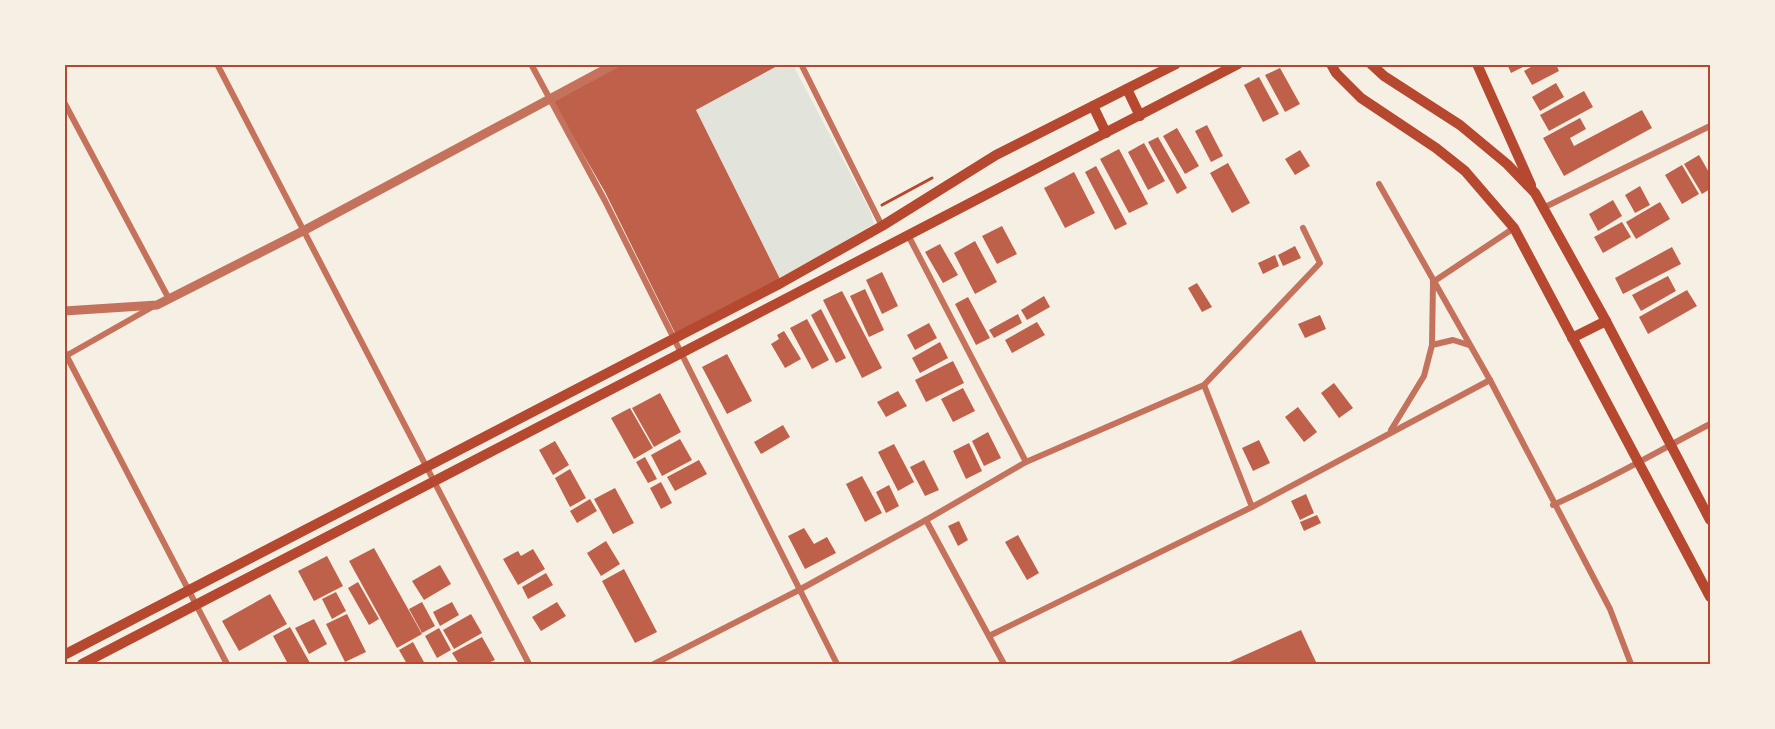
<svg xmlns="http://www.w3.org/2000/svg" width="1775" height="729" font-family="Manrope,sans-serif">
<style>
.green{fill:#e2e4dc}
.building{fill:#bf614a}
.lines{fill:none;stroke-linecap:round;stroke-linejoin:round}
.path{stroke:#b5482f;stroke-width:3}
.minor{stroke:#c5725c;stroke-width:6}
.tertiary{stroke:#c5725c;stroke-width:9}
.secondary{stroke:#b5482f;stroke-width:10}
.neatline{fill:none;stroke:#b5482f;stroke-width:2}
</style>
<rect width="100%" height="100%" fill="#f6efe4"/>
<!-- green -->
<path class="green" d="M781,65H793L870,211L874,224L780,279L696,110Z"/>
<!-- building -->
<g class="building">
<path d="M622,64H781L696,110L780,279L675,333L605,192L553,102Z"/>
<path d="M1507,64H1529L1511,73Z"/>
<path d="M1536,64H1556L1559,71L1532,85L1524,71Z"/>
<path d="M1280,68L1300,104L1285,112L1265,75Z"/>
<path d="M1259,77L1279,114L1263,122L1244,85Z"/>
<path d="M1556,83L1564,97L1540,111L1532,97Z"/>
<path d="M1584,91L1593,107L1549,131L1540,115Z"/>
<path d="M1642,110L1652,128L1564,176L1543,138L1580,118L1586,129L1570,138L1574,146Z"/>
<path d="M1207,125L1223,156L1211,162L1195,131Z"/>
<path d="M1177,128L1199,166L1185,174L1163,136Z"/>
<path d="M1158,137L1187,188L1177,194L1148,142Z"/>
<path d="M1144,143L1165,181L1148,190L1128,152Z"/>
<path d="M1119,149L1148,204L1129,213L1100,159Z"/>
<path d="M1300,150L1310,166L1295,175L1285,159Z"/>
<path d="M1699,155L1710,174V189L1702,194L1684,164Z"/>
<path d="M1228,163L1250,203L1232,213L1210,173Z"/>
<path d="M1682,165L1699,194L1682,204L1665,175Z"/>
<path d="M1096,166L1127,224L1115,230L1085,172Z"/>
<path d="M1074,172L1095,213L1065,228L1044,188Z"/>
<path d="M1640,186L1650,205L1635,213L1625,195Z"/>
<path d="M1613,200L1622,216L1598,231L1589,214Z"/>
<path d="M1660,202L1670,219L1636,239L1626,222Z"/>
<path d="M1622,222L1631,237L1603,253L1594,237Z"/>
<path d="M1002,226L1017,254L997,264L982,236Z"/>
<path d="M975,241L997,282L975,294L954,253Z"/>
<path d="M940,244L958,275L943,283L925,252Z"/>
<path d="M1295,246L1301,258L1283,266L1278,255Z"/>
<path d="M1672,247L1681,264L1623,294L1615,278Z"/>
<path d="M1275,255L1279,266L1263,274L1258,263Z"/>
<path d="M882,272L898,306L882,314L866,280Z"/>
<path d="M1668,276L1676,291L1641,311L1632,295Z"/>
<path d="M1197,283L1212,307L1202,312L1188,288Z"/>
<path d="M865,289L884,330L869,337L850,296Z"/>
<path d="M1687,290L1697,306L1648,334L1639,317Z"/>
<path d="M842,291L882,368L862,378L823,300Z"/>
<path d="M1044,296L1050,307L1027,320L1021,310Z"/>
<path d="M968,297L990,338L976,345L955,304Z"/>
<path d="M821,309L846,358L836,363L811,315Z"/>
<path d="M1018,314L1022,323L994,338L989,330Z"/>
<path d="M1320,315L1326,329L1305,338L1298,324Z"/>
<path d="M807,319L829,360L812,369L790,328Z"/>
<path d="M1037,322L1045,335L1012,353L1005,340Z"/>
<path d="M929,323L937,338L915,350L907,335Z"/>
<path d="M784,331L801,359L785,368L771,344L779,339L777,335Z"/>
<path d="M940,342L948,358L920,373L912,358Z"/>
<path d="M727,354L752,401L727,414L702,367Z"/>
<path d="M953,361L964,383L926,402L915,380Z"/>
<path d="M1334,383L1353,408L1339,418L1321,393Z"/>
<path d="M963,388L975,411L953,422L941,399Z"/>
<path d="M898,391L907,406L886,417L877,402Z"/>
<path d="M660,393L681,432L654,447L632,408Z"/>
<path d="M1298,407L1317,432L1304,442L1285,417Z"/>
<path d="M630,408L653,448L634,459L611,418Z"/>
<path d="M783,425L790,437L761,454L754,442Z"/>
<path d="M988,432L1001,458L984,466L972,441Z"/>
<path d="M680,439L692,460L662,476L651,455Z"/>
<path d="M1259,440L1270,463L1253,471L1242,448Z"/>
<path d="M555,441L569,465L553,475L539,450Z"/>
<path d="M969,443L982,471L966,479L953,451Z"/>
<path d="M894,444L914,482L898,491L878,452Z"/>
<path d="M645,457L657,479L648,483L636,462Z"/>
<path d="M699,460L707,474L675,491L667,477Z"/>
<path d="M924,460L939,490L925,496L910,467Z"/>
<path d="M570,469L586,498L570,507L555,478Z"/>
<path d="M862,476L882,513L865,522L846,484Z"/>
<path d="M661,482L672,503L661,509L650,488Z"/>
<path d="M889,485L899,506L886,513L876,492Z"/>
<path d="M615,488L634,523L613,534L594,499Z"/>
<path d="M1306,494L1314,513L1300,520L1291,501Z"/>
<path d="M590,499L597,511L577,523L570,511Z"/>
<path d="M1317,515L1321,523L1304,531L1300,522Z"/>
<path d="M959,521L968,540L958,546L948,526Z"/>
<path d="M804,528L814,544L827,537L836,553L805,569L788,536Z"/>
<path d="M1018,535L1039,573L1027,580L1005,542Z"/>
<path d="M606,541L620,564L601,576L587,553Z"/>
<path d="M374,548L422,634L397,648L349,561Z"/>
<path d="M533,549L545,569L518,585L503,559L518,551L521,556Z"/>
<path d="M327,556L343,586L314,601L298,571Z"/>
<path d="M440,565L451,584L424,600L412,581Z"/>
<path d="M624,569L657,632L635,643L602,581Z"/>
<path d="M546,573L553,585L528,599L522,587Z"/>
<path d="M358,582L379,619L369,625L348,588Z"/>
<path d="M336,592L346,611L332,619L322,599Z"/>
<path d="M270,594L287,624L239,651L222,621Z"/>
<path d="M422,602L435,626L422,633L409,609Z"/>
<path d="M452,602L459,615L440,626L433,612Z"/>
<path d="M557,602L566,616L541,631L532,617Z"/>
<path d="M347,614L366,652L345,662L326,624Z"/>
<path d="M471,614L482,633L454,649L443,630Z"/>
<path d="M314,619L327,644L309,654L295,628Z"/>
<path d="M290,627L310,663L307,664H288L273,636Z"/>
<path d="M439,628L451,650L437,658L425,636Z"/>
<path d="M1301,630L1317,664H1225Z"/>
<path d="M482,637L495,660L486,664H459L452,653Z"/>
<path d="M413,642L425,664H407L399,650Z"/>
</g>
<g class="lines">
<!-- path -->
<path class="path" d="M882,205L932,178"/>
<!-- minor -->
<g class="minor">
<path d="M217,64L529,664"/>
<path d="M531,64L605,201L837,664"/>
<path d="M801,64L882,226"/>
<path d="M64,102L169,299"/>
<path d="M1379,184L1490,380L1610,609L1631,664"/>
<path d="M1543,208L1710,126"/>
<path d="M908,235L1026,462"/>
<path d="M1433,282L1514,228"/>
<path d="M1432,345L1453,340L1469,345"/>
<path d="M64,351L227,664"/>
<path d="M64,357L154,306"/>
<path d="M1204,385L1252,507"/>
<path d="M1391,430L1424,376L1432,345L1433,282"/>
<path d="M1553,505C1607,481 1658,451 1710,424"/>
<path d="M926,520L1004,664"/>
<path d="M989,636L1252,507L1490,380"/>
<path d="M654,664L799,590L926,520L1026,462L1204,385L1320,263L1303,228"/>
</g>
<!-- tertiary -->
<path class="tertiary" d="M64,311L157,305L303,231L615,64"/>
<!-- secondary -->
<g class="secondary">
<path d="M1331,64L1336,73L1361,98L1436,148L1465,171L1514,228L1710,597"/>
<path d="M1371,64L1384,76L1460,125L1507,164L1535,193L1606,321L1710,520"/>
<path d="M1477,64L1531,185"/>
<path d="M1127,89L1140,116"/>
<path d="M1093,106L1106,133"/>
<path d="M1572,338L1606,321"/>
<path d="M64,655L781,283L882,226L996,155L1176,64"/>
<path d="M82,664L1238,64"/>
</g>
</g>
<!-- border -->
<rect width="1775" height="729" fill="none" stroke="#f6efe4" stroke-width="132"/>
<rect x="66" y="66" width="1643" height="597" class="neatline"/>
</svg>
